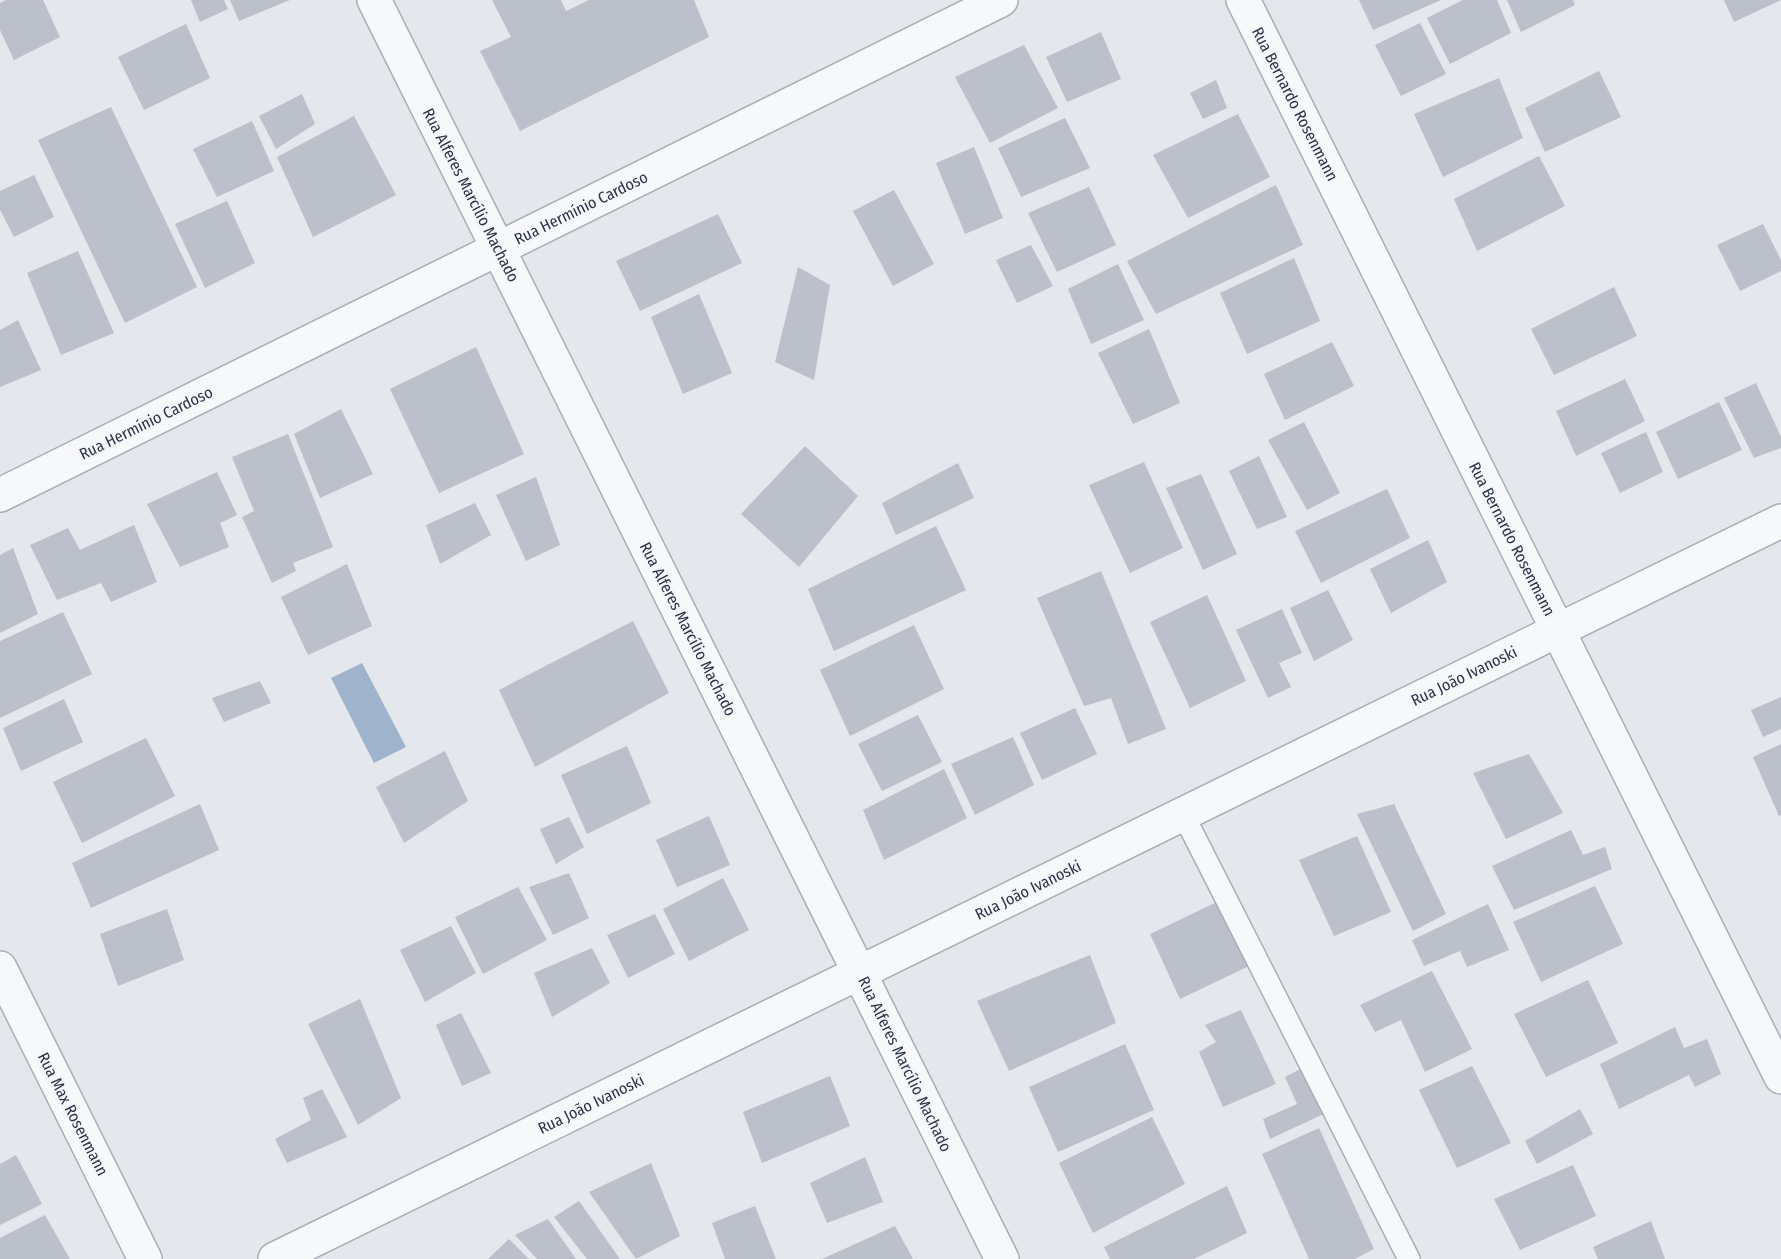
<svg xmlns="http://www.w3.org/2000/svg" width="1781" height="1259" font-family="'Fira Sans Condensed',sans-serif">
<style>
.water{fill:#9fb4cc}
.building{fill:#bbc0ca}
.lines{fill:none;stroke-linecap:round;stroke-linejoin:round}
.service-casing{stroke:#a9aeb7;stroke-width:24}
.minor-casing{stroke:#a9aeb7;stroke-width:36}
.service{stroke:#f7f8fa;stroke-width:21}
.minor{stroke:#f7f8fa;stroke-width:33}
.labels{text-anchor:middle;dominant-baseline:central;stroke-width:5;stroke-linejoin:round;paint-order:stroke}
.street-label{font-size:16px;fill:#2b3445;stroke:#f4f6f9}
</style>
<rect width="100%" height="100%" fill="#e4e7ec"/>
<!-- water -->
<path class="water" d="M362,663L406,747L374,763L331,678Z"/>
<!-- building -->
<g class="building">
<path d="M6,0H43L60,37L14,60L0,30V3Z"/>
<path d="M191,0H224L228,9L200,22Z"/>
<path d="M230,0H290L239,21Z"/>
<path d="M492,0H561L566,11L589,0H694L709,37L520,131L480,51L511,37Z"/>
<path d="M1359,0H1441L1373,30Z"/>
<path d="M1463,0H1497L1511,33L1450,64L1427,18Z"/>
<path d="M1507,0H1573L1575,5L1521,32Z"/>
<path d="M1724,0H1781L1734,22Z"/>
<path d="M1420,23L1446,74L1401,96L1375,45Z"/>
<path d="M186,24L210,78L144,110L118,57Z"/>
<path d="M1101,32L1121,79L1067,102L1046,57Z"/>
<path d="M1024,45L1058,108L990,143L955,77Z"/>
<path d="M1599,71L1621,117L1545,152L1525,108Z"/>
<path d="M1499,78L1523,138L1443,177L1414,114Z"/>
<path d="M1216,80L1227,108L1203,119L1190,93Z"/>
<path d="M302,94L315,124L276,149L259,116Z"/>
<path d="M111,107L197,287L125,323L38,140Z"/>
<path d="M1238,114L1270,177L1188,218L1153,155Z"/>
<path d="M354,116L396,195L313,237L277,157Z"/>
<path d="M1065,118L1090,168L1021,197L998,148Z"/>
<path d="M252,121L274,171L217,197L193,149Z"/>
<path d="M974,147L1003,218L965,234L936,163Z"/>
<path d="M1539,156L1565,206L1477,251L1454,199Z"/>
<path d="M34,175L54,217L14,237L0,210V191Z"/>
<path d="M1276,185L1303,245L1156,314L1127,261Z"/>
<path d="M1089,187L1116,245L1057,272L1028,213Z"/>
<path d="M894,190L934,264L893,286L853,211Z"/>
<path d="M227,201L255,263L205,288L175,224Z"/>
<path d="M718,214L742,263L640,311L616,261Z"/>
<path d="M1763,224L1781,260V271L1740,291L1717,245Z"/>
<path d="M1031,245L1053,286L1017,303L996,260Z"/>
<path d="M78,251L114,333L61,355L27,273Z"/>
<path d="M1294,258L1320,321L1247,354L1220,293Z"/>
<path d="M1118,264L1144,320L1091,344L1068,289Z"/>
<path d="M798,267L830,285L814,380L775,362Z"/>
<path d="M1614,287L1637,336L1554,375L1531,329Z"/>
<path d="M699,294L732,373L683,394L651,317Z"/>
<path d="M18,320L41,370L0,387V330Z"/>
<path d="M1149,329L1180,403L1133,424L1098,353Z"/>
<path d="M1332,342L1354,386L1285,420L1264,374Z"/>
<path d="M476,347L524,454L439,493L390,389Z"/>
<path d="M1625,379L1645,421L1576,456L1556,411Z"/>
<path d="M1756,383L1781,437V448L1754,458L1724,398Z"/>
<path d="M1719,402L1742,450L1678,479L1656,432Z"/>
<path d="M341,409L373,474L320,498L294,434Z"/>
<path d="M1304,422L1340,493L1307,510L1268,440Z"/>
<path d="M1646,432L1663,472L1620,493L1601,453Z"/>
<path d="M288,434L333,547L293,563L296,571L272,583L242,517L254,511L232,457Z"/>
<path d="M805,446L858,496L799,567L741,514Z"/>
<path d="M1259,456L1287,517L1257,529L1229,471Z"/>
<path d="M1144,462L1183,548L1130,573L1089,485Z"/>
<path d="M958,463L974,498L896,535L882,503Z"/>
<path d="M217,472L237,515L220,523L229,547L180,567L147,504Z"/>
<path d="M1201,474L1237,554L1203,570L1166,488Z"/>
<path d="M536,477L560,545L526,561L496,495Z"/>
<path d="M1387,489L1410,538L1321,583L1295,531Z"/>
<path d="M475,503L491,535L440,564L426,525Z"/>
<path d="M134,525L157,582L111,602L101,583L57,600L30,545L68,528L80,550Z"/>
<path d="M936,526L966,590L834,651L808,589Z"/>
<path d="M1428,540L1447,582L1391,613L1370,569Z"/>
<path d="M13,548L38,614L0,633V555Z"/>
<path d="M347,564L372,626L308,655L281,597Z"/>
<path d="M1101,571L1166,729L1128,744L1111,698L1084,706L1037,598Z"/>
<path d="M1328,590L1353,640L1314,661L1290,608Z"/>
<path d="M1207,595L1246,681L1190,708L1150,622Z"/>
<path d="M1282,609L1302,653L1279,663L1291,687L1268,698L1236,630Z"/>
<path d="M63,612L92,674L0,718V641Z"/>
<path d="M633,621L669,693L535,767L499,690Z"/>
<path d="M914,625L944,689L850,736L820,670Z"/>
<path d="M260,681L271,703L224,722L212,698Z"/>
<path d="M1781,697V729L1763,737L1751,710Z"/>
<path d="M64,699L83,742L21,771L3,728Z"/>
<path d="M1075,708L1097,754L1042,780L1020,733Z"/>
<path d="M918,715L942,762L882,791L858,744Z"/>
<path d="M1013,737L1034,785L975,815L951,764Z"/>
<path d="M146,738L175,796L82,843L53,782Z"/>
<path d="M1781,744V815L1779,816L1753,757Z"/>
<path d="M627,746L651,803L587,834L561,775Z"/>
<path d="M445,751L468,801L404,843L376,787Z"/>
<path d="M1529,754L1563,813L1506,839L1473,773Z"/>
<path d="M944,769L967,818L884,860L863,810Z"/>
<path d="M200,804L219,850L91,908L72,863Z"/>
<path d="M1394,804L1446,914L1413,931L1357,814Z"/>
<path d="M709,816L730,865L677,887L656,840Z"/>
<path d="M569,817L584,847L556,864L540,829Z"/>
<path d="M1571,830L1583,855L1605,847L1612,869L1514,910L1492,866Z"/>
<path d="M1357,836L1391,912L1334,936L1299,860Z"/>
<path d="M569,873L589,918L553,935L529,887Z"/>
<path d="M723,878L749,930L689,961L663,909Z"/>
<path d="M1595,886L1623,944L1541,982L1513,922Z"/>
<path d="M518,887L547,940L483,974L455,917Z"/>
<path d="M1219,901L1249,966L1180,999L1150,934Z"/>
<path d="M1488,904L1509,950L1467,967L1460,951L1424,966L1412,940Z"/>
<path d="M167,909L184,960L118,986L100,934Z"/>
<path d="M655,914L675,954L628,978L607,935Z"/>
<path d="M451,926L476,973L425,1002L400,950Z"/>
<path d="M592,948L610,983L552,1017L534,973Z"/>
<path d="M1090,955L1116,1023L1009,1071L977,1001Z"/>
<path d="M1432,971L1472,1049L1425,1072L1401,1020L1375,1032L1360,1005Z"/>
<path d="M1588,980L1618,1043L1546,1077L1514,1014Z"/>
<path d="M360,999L401,1098L358,1125L308,1024Z"/>
<path d="M1241,1010L1276,1084L1223,1107L1199,1052L1216,1042L1205,1025Z"/>
<path d="M461,1013L491,1073L462,1086L436,1025Z"/>
<path d="M1675,1027L1684,1048L1707,1039L1721,1074L1695,1087L1689,1075L1619,1109L1600,1064Z"/>
<path d="M1125,1044L1154,1110L1058,1152L1029,1087Z"/>
<path d="M1306,1066L1330,1111L1270,1139L1263,1119L1297,1104L1285,1077Z"/>
<path d="M1472,1066L1511,1143L1457,1168L1419,1090Z"/>
<path d="M830,1076L850,1126L762,1163L743,1112Z"/>
<path d="M322,1089L347,1137L287,1163L275,1139L311,1120L303,1098Z"/>
<path d="M1580,1109L1593,1134L1537,1164L1525,1141Z"/>
<path d="M1152,1117L1185,1184L1093,1233L1059,1163Z"/>
<path d="M1319,1128L1374,1249L1355,1259H1309L1262,1154Z"/>
<path d="M16,1155L42,1204L0,1225V1164Z"/>
<path d="M865,1157L883,1202L827,1223L810,1183Z"/>
<path d="M651,1163L680,1236L636,1259L589,1192Z"/>
<path d="M1573,1165L1596,1216L1520,1250L1494,1199Z"/>
<path d="M1227,1186L1247,1233L1194,1259H1110L1104,1247Z"/>
<path d="M579,1201L620,1259H587L554,1217Z"/>
<path d="M755,1206L776,1259H725L712,1223Z"/>
<path d="M45,1215L70,1259H0V1238Z"/>
<path d="M548,1219L576,1259H537L515,1235Z"/>
<path d="M1651,1221L1665,1259H1598L1593,1247Z"/>
<path d="M895,1226L913,1259H822Z"/>
<path d="M509,1239L529,1259H488Z"/>
</g>
<g class="lines">
<defs>
<path id="service" d="M1183,814L1409,1259"/>
<g id="minor">
<path d="M374,0L1002,1259"/>
<path d="M1243,0L1781,1077"/>
<path d="M0,495L1001,0"/>
<path d="M0,968L145,1259"/>
<path d="M275,1259L1781,521"/>
</g>
</defs>
<!-- service casing -->
<use href="#service" class="service-casing"/>
<!-- minor casing -->
<use href="#minor" class="minor-casing"/>
<!-- service -->
<use href="#service" class="service"/>
<!-- minor -->
<use href="#minor" class="minor"/>
</g>
<g class="labels">
<!-- street labels -->
<g class="street-label">
<text transform="translate(1295 104) rotate(63)">Rua Bernardo Rosenmann</text>
<text transform="translate(471 195) rotate(63)">Rua Alferes Marcílio Machado</text>
<text transform="translate(581 208) rotate(-26)">Rua Hermínio Cardoso</text>
<text transform="translate(146 423) rotate(-26)">Rua Hermínio Cardoso</text>
<text transform="translate(1512 539) rotate(63)">Rua Bernardo Rosenmann</text>
<text transform="translate(688 629) rotate(63)">Rua Alferes Marcílio Machado</text>
<text transform="translate(1464 676) rotate(-26)">Rua João Ivanoski</text>
<text transform="translate(1028 890) rotate(-26)">Rua João Ivanoski</text>
<text transform="translate(905 1064) rotate(64)">Rua Alferes Marcílio Machado</text>
<text transform="translate(591 1104) rotate(-26)">Rua João Ivanoski</text>
<text transform="translate(73 1114) rotate(63)">Rua Max Rosenmann</text>
</g>
</g>
</svg>
